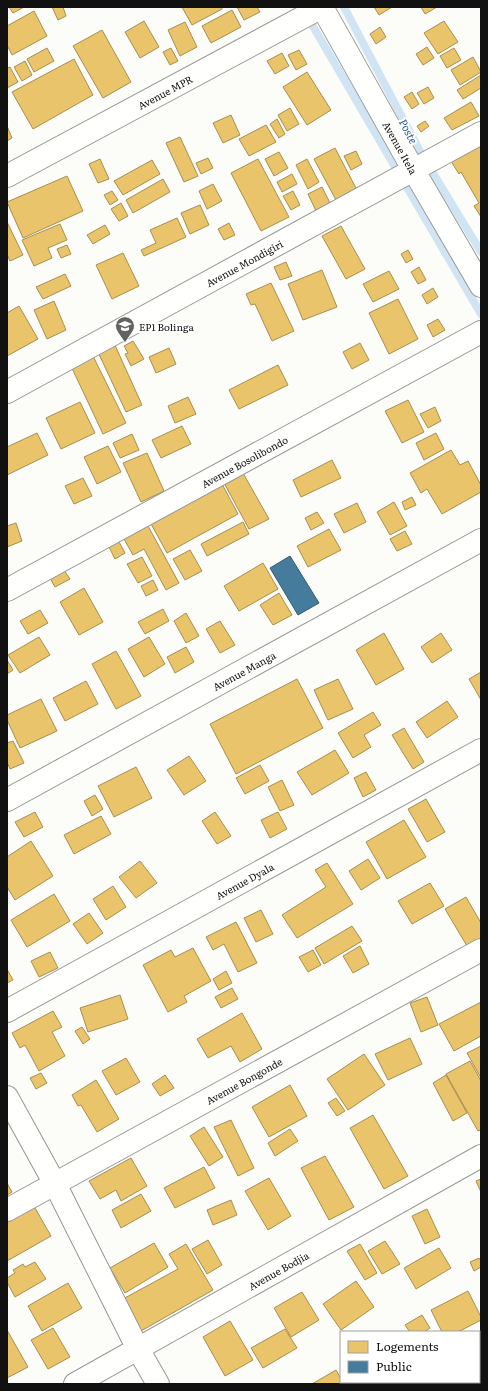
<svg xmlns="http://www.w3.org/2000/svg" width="488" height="1391" font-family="Literata,serif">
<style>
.homes{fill:#e9c46a;stroke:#a88e4f}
.public{fill:#457b9d;stroke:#355b73}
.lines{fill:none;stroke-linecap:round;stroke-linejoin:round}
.stream{stroke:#d1e4f3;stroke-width:8}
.minor-casing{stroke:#979795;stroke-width:24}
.minor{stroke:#fffffe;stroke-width:22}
.labels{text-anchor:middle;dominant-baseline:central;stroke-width:4;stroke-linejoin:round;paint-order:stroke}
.street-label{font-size:10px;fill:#111;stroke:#fff}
.poi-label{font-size:10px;fill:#111;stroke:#fff;text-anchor:start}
.water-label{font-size:11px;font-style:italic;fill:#265d97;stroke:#fff}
</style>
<rect width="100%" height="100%" fill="#fcfcf8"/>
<!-- homes -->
<g class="homes">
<path d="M9,7H24L13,13Z"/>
<path d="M52,7H63L66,16L58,20Z"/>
<path d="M182,7H222V9L192,25Z"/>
<path d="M237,7H257L260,12L244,20Z"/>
<path d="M374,7H392L379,15Z"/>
<path d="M421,7H437L425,14Z"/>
<path d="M232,10L241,27L211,43L202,26Z"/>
<path d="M34,11L47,36L12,55L7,45V26Z"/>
<path d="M144,21L159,47L140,58L125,32Z"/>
<path d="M444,21L458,42L438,54L424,33Z"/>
<path d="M185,22L197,47L180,56L168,30Z"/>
<path d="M380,27L386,37L376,44L370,34Z"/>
<path d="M102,30L131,82L103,98L73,46Z"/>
<path d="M427,47L434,58L423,65L416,54Z"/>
<path d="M47,48L54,61L34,72L27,59Z"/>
<path d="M171,48L178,61L170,65L163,52Z"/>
<path d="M454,48L461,60L447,68L440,56Z"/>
<path d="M299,50L307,64L296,70L288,55Z"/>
<path d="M282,53L289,66L275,74L267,61Z"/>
<path d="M473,57L481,72L460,85L451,70Z"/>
<path d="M74,59L93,95L33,129L12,92Z"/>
<path d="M25,61L32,75L22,81L14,67Z"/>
<path d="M10,67L18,82L7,88V68Z"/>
<path d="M307,72L331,110L307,125L283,87Z"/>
<path d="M481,75V88L463,99L457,90Z"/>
<path d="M428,87L434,98L424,104L417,93Z"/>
<path d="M412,92L419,104L412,109L404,97Z"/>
<path d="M471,102L479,116L452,130L444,118Z"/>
<path d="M290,108L299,124L287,131L278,115Z"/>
<path d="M231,115L240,135L223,143L213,123Z"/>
<path d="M277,119L285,134L279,138L270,124Z"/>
<path d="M425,121L429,126L421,132L417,126Z"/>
<path d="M266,125L276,142L249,156L239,139Z"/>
<path d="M7,126L12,138L7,141Z"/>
<path d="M180,137L198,176L184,182L166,143Z"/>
<path d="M481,140V217L474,206L479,203L461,172L459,174L449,158Z"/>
<path d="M335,148L357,190L336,200L314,159Z"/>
<path d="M356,151L362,164L351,170L344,156Z"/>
<path d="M279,152L288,168L274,176L265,159Z"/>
<path d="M208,158L213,168L201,174L196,163Z"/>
<path d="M100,159L109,179L98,183L89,164Z"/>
<path d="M258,159L289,217L261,231L231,173Z"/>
<path d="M307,159L319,182L308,189L296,165Z"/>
<path d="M152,160L160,174L123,195L114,181Z"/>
<path d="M292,174L297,184L282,192L277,182Z"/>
<path d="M67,176L83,211L23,238L7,202Z"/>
<path d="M163,179L170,192L133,213L126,200Z"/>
<path d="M213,184L222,201L207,209L199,191Z"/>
<path d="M322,187L330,203L316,211L308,194Z"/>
<path d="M112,191L118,200L110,205L104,195Z"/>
<path d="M293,191L300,205L291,210L283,196Z"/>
<path d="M121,203L128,216L119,221L111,209Z"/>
<path d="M200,205L209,225L190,234L181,213Z"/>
<path d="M177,218L186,237L144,256L141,250L156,243L150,230Z"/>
<path d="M7,222L23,255L10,261L7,254Z"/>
<path d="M229,223L235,235L224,240L218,229Z"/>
<path d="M60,224L67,240L48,248L52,258L34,266L22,240Z"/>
<path d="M105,225L110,234L93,244L87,235Z"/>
<path d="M341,226L365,269L346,279L322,236Z"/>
<path d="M67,245L71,254L61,258L57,249Z"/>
<path d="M408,250L413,259L406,263L401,254Z"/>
<path d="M123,253L139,286L112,299L96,265Z"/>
<path d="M286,262L292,276L280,280L274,267Z"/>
<path d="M419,267L426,280L418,284L411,272Z"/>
<path d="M322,270L337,307L303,320L288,284Z"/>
<path d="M389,271L399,289L373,302L363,284Z"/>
<path d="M65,274L71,286L43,299L36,287Z"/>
<path d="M271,283L294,331L272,341L255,304L251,305L246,294Z"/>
<path d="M433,288L438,297L427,304L422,295Z"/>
<path d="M398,299L418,339L389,354L369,313Z"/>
<path d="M54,301L66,330L47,339L34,310Z"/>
<path d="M19,306L38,339L7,356V313Z"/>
<path d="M438,319L445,330L433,337L427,325Z"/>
<path d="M133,341L144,359L131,366L125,354L128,353L124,346Z"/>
<path d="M114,343L142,405L126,412L97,350Z"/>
<path d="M360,343L369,360L352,369L343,352Z"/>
<path d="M169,348L176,364L156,373L149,357Z"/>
<path d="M92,354L126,423L103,434L70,364Z"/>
<path d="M278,365L288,385L239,409L229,390Z"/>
<path d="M188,397L196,414L175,423L168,406Z"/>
<path d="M408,400L424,432L402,443L385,411Z"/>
<path d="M80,402L95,433L61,449L46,418Z"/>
<path d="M435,407L441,421L428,428L420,414Z"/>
<path d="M182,426L191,444L161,458L152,440Z"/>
<path d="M37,433L48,455L7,475V447Z"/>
<path d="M436,433L444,449L424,460L416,443Z"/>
<path d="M132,434L139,450L120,458L113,443Z"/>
<path d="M108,446L121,472L97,484L84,457Z"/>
<path d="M451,450L460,465L468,461L481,485V492L442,514L427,489L421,493L410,473Z"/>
<path d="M147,453L164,491L141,502L123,463Z"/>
<path d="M332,460L341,478L301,497L293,480Z"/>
<path d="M243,473L269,519L249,529L224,483Z"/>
<path d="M83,478L92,496L74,504L65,486Z"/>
<path d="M222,484L238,514L167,553L150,522Z"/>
<path d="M412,497L416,505L405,510L402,502Z"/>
<path d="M394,502L407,526L390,535L377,512Z"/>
<path d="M357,503L366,522L344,533L334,514Z"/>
<path d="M317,512L324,523L311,530L305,518Z"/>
<path d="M243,522L249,534L207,556L201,544Z"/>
<path d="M16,523L22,541L7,547V526Z"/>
<path d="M148,526L179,583L166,590L144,549L133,555L124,539Z"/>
<path d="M329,529L341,550L308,567L297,546Z"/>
<path d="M405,531L412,544L397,551L390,539Z"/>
<path d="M118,540L125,553L115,559L108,545Z"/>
<path d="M190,550L202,571L185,580L173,559Z"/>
<path d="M142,557L152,576L138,583L127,564Z"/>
<path d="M263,563L278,589L239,611L224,586Z"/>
<path d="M64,570L70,579L55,587L50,578Z"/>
<path d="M153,580L158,590L146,596L141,586Z"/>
<path d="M84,588L103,622L79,635L60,602Z"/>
<path d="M279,593L292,615L273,625L260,605Z"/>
<path d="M163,609L169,621L145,634L138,622Z"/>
<path d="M40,610L48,623L28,634L20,621Z"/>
<path d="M186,613L199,636L186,643L174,621Z"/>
<path d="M220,621L235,645L220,653L206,629Z"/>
<path d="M384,633L404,669L376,685L356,650Z"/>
<path d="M441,633L452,650L432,663L421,647Z"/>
<path d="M39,637L50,655L20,673L8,655Z"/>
<path d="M149,637L165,664L144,677L128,649Z"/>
<path d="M186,647L194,662L175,673L167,657Z"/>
<path d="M116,651L141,696L116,709L92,664Z"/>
<path d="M7,660L13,670L7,674Z"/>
<path d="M481,672V700L469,679Z"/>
<path d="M297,679L323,728L236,774L210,724Z"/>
<path d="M338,679L353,709L328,720L314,690Z"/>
<path d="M86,681L98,704L65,721L53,698Z"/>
<path d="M41,699L57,731L20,748L7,720V715Z"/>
<path d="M447,701L458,717L427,738L416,722Z"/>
<path d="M373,712L381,725L364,735L371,747L353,758L338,733Z"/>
<path d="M404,728L424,762L413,769L392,735Z"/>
<path d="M13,741L24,763L10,769L7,762V743Z"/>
<path d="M335,750L349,773L312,795L297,772Z"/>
<path d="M189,756L206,781L184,795L167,770Z"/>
<path d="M260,765L269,781L245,794L236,778Z"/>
<path d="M136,767L152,798L114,817L98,786Z"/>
<path d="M366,772L376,790L363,797L354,778Z"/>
<path d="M282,780L294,805L280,811L268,787Z"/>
<path d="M95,795L103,809L92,816L84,801Z"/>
<path d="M426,799L445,832L427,842L408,809Z"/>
<path d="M35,812L43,827L24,837L15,822Z"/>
<path d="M215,812L231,836L217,844L202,821Z"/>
<path d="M278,812L287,829L270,838L261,820Z"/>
<path d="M101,816L111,834L74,854L64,835Z"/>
<path d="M404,820L426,857L387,879L366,842Z"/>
<path d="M31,841L53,876L15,900L7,887V857Z"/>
<path d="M368,859L380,878L361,890L349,871Z"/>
<path d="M140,861L157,883L136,898L119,877Z"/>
<path d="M327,863L353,904L297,938L282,915L326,887L315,870Z"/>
<path d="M430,883L444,906L412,924L398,901Z"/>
<path d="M113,886L126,907L106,920L93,899Z"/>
<path d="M54,894L70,921L27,947L11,920Z"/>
<path d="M466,897L481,923V938L467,946L445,909Z"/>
<path d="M261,910L273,934L256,942L244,918Z"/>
<path d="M89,913L103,933L87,944L73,924Z"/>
<path d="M236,922L257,963L238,972L224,944L213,950L206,937Z"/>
<path d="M352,926L362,941L324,964L315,948Z"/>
<path d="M360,946L369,964L353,973L343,956Z"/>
<path d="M193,948L211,981L184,996L187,1002L168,1012L143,965L171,950L175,957Z"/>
<path d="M313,950L321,965L308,972L299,957Z"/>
<path d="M50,952L58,968L39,977L31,961Z"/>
<path d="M7,969L13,980L7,983Z"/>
<path d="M226,971L232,983L219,990L213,979Z"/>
<path d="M232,988L238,999L221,1008L215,997Z"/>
<path d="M120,995L128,1019L88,1032L80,1008Z"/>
<path d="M427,997L438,1025L421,1032L410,1003Z"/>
<path d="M481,1002V1036L454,1051L439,1024Z"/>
<path d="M53,1011L62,1027L52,1032L65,1056L39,1071L25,1045L20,1048L12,1033Z"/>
<path d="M242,1013L262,1049L240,1062L231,1046L208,1058L197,1039Z"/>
<path d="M82,1027L90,1039L83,1044L75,1031Z"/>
<path d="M410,1038L422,1064L388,1080L375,1054Z"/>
<path d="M481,1046V1078L467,1053Z"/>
<path d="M364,1054L385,1085L348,1110L327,1079Z"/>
<path d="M126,1058L140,1082L116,1095L102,1071Z"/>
<path d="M470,1061L481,1081V1130L478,1131L446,1074Z"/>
<path d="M41,1073L47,1083L36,1089L30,1078Z"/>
<path d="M165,1075L174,1088L160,1096L152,1084Z"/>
<path d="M446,1075L467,1113L453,1121L433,1083Z"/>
<path d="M96,1080L119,1119L97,1132L81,1105L78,1106L72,1095Z"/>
<path d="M290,1085L307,1116L269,1137L252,1107Z"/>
<path d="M336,1098L345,1111L337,1116L328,1103Z"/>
<path d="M373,1115L408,1176L384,1189L350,1128Z"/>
<path d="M231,1120L254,1168L238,1176L214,1127Z"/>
<path d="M204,1127L223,1157L209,1166L190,1136Z"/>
<path d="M290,1129L298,1141L275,1156L268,1143Z"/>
<path d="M325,1156L354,1207L329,1220L301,1168Z"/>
<path d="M131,1158L147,1186L121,1201L116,1190L100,1199L89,1181Z"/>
<path d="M204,1167L215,1188L175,1208L164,1188Z"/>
<path d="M269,1178L291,1216L268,1230L245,1191Z"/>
<path d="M481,1179V1192L476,1181Z"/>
<path d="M7,1183L12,1192L7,1195Z"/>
<path d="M141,1194L151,1211L121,1228L112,1210Z"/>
<path d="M231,1200L237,1215L213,1225L207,1210Z"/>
<path d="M31,1201L51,1236L7,1261V1215Z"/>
<path d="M427,1209L440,1237L425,1244L412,1216Z"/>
<path d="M208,1240L222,1265L207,1274L192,1249Z"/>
<path d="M385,1241L400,1264L382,1274L368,1251Z"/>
<path d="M154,1243L168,1267L125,1293L110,1268Z"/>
<path d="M186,1244L213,1290L141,1331L123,1299L178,1269L169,1254Z"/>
<path d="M360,1244L377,1273L365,1280L347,1251Z"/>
<path d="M439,1248L451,1268L416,1289L404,1268Z"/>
<path d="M479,1258L481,1261V1267L474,1271L470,1262Z"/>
<path d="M35,1262L46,1279L15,1297L7,1282V1278L15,1273L13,1270L23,1264L25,1267Z"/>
<path d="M356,1281L374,1307L341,1330L323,1304Z"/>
<path d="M68,1283L82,1308L42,1331L28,1306Z"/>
<path d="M468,1291L481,1317V1320L458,1332H442L431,1310Z"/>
<path d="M302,1292L319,1320L291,1337L274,1308Z"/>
<path d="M422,1315L430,1328L424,1332H410L405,1325Z"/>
<path d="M230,1321L253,1360L225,1376L203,1337Z"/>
<path d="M53,1328L70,1357L48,1369L31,1340Z"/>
<path d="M285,1329L297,1348L263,1368L251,1348Z"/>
<path d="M7,1330L28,1367L7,1378Z"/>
<path d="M336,1370L341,1379V1382H343L344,1384H312Z"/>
</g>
<!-- public -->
<path class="public" d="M290,556L319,603L298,615L270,568Z"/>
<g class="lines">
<!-- stream -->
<g class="stream">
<path d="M344,7L422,155L481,252"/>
<path d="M307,16L481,314"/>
</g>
<defs>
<g id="minor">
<path id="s1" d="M322,7L414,171L481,286"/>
<path id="s2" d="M7,176L322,7"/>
<path id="s3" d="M7,392L481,133"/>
<path id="s4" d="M7,590L481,332"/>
<path id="s5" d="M7,800L481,540"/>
<path id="s6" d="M7,1011L481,750"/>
<path d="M7,1097L55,1184L138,1349L158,1384"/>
<path id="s7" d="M7,1210L481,950"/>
<path id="s8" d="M75,1384L481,1156"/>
</g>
</defs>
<!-- minor casing -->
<use href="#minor" class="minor-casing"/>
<!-- minor -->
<use href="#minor" class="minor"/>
</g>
<!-- icons -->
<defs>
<symbol id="school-pin" viewBox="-11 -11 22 30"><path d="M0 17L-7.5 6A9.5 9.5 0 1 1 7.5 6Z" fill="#636362" stroke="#fff"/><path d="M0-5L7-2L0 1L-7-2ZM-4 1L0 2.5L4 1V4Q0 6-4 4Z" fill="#fff"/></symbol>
</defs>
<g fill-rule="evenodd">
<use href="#school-pin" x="114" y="315" width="22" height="30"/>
</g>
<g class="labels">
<!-- street labels -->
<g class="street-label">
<text stroke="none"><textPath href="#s2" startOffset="179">Avenue MPR</textPath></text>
<text stroke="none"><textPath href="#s1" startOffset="161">Avenue Itela</textPath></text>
<text stroke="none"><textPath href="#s3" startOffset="270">Avenue Mondigiri</textPath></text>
<text stroke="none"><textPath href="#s4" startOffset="270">Avenue Bosolibondo</textPath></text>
<text stroke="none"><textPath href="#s5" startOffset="270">Avenue Manga</textPath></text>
<text stroke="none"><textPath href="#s6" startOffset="271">Avenue Dyala</textPath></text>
<text stroke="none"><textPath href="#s7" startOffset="270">Avenue Bongonde</textPath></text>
<text stroke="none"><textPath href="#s8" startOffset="233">Avenue Bodjia</textPath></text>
</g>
<!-- poi labels -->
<g class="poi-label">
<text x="139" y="326">EP1 Bolinga</text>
</g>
<!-- water labels -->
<g class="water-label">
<text transform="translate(409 131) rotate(62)">Poste</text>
</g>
</g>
<!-- border -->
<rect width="488" height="1391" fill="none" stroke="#111111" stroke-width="16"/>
<!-- legend -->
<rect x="340" y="1331" width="140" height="52" fill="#ffffff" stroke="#a0a0a0"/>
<rect x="348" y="1341" width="20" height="12" fill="#e9c46a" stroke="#a0a0a0"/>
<text x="376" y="1351" font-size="12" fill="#111111">Logements</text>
<rect x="348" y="1361" width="20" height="12" fill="#457b9d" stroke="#a0a0a0"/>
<text x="376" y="1371" font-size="12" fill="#111111">Public</text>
</svg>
